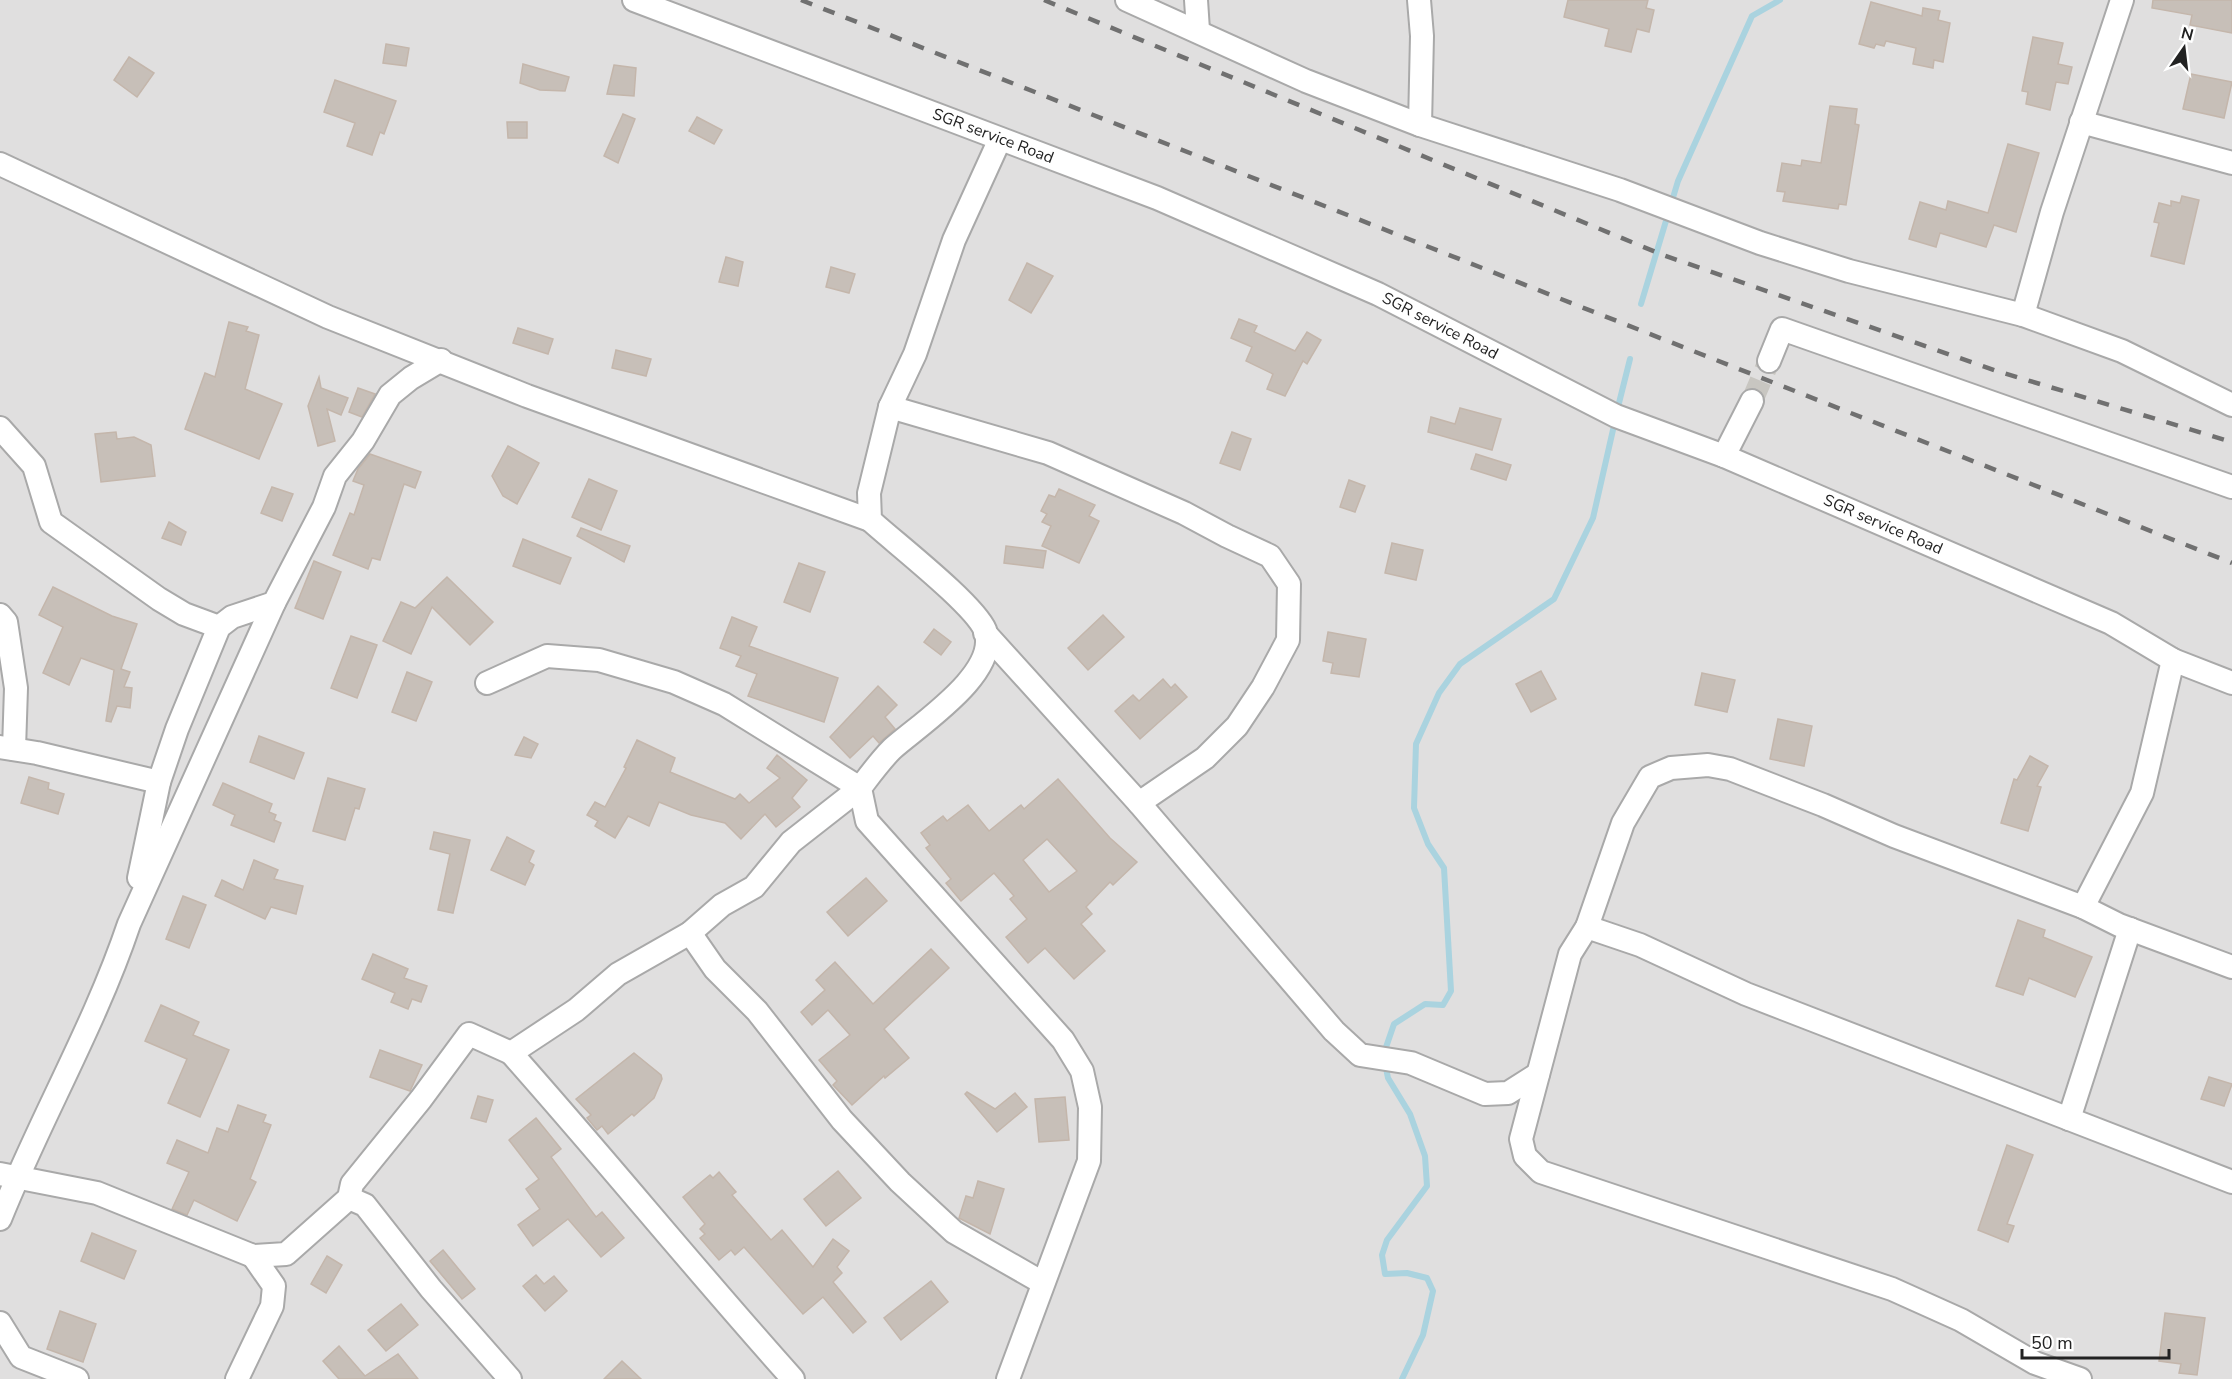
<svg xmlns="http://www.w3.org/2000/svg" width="2232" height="1379" font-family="'Nunito Sans',sans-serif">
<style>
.residential{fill:#e0dfdf}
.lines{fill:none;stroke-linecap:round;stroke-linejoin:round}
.stream{stroke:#aad3df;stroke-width:6}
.building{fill:#c7bfb8;stroke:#c4b6ab;stroke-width:1.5;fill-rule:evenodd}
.minor-tunnel{stroke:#c8c6c1;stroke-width:22;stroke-dasharray:22 11;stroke-linecap:butt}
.minor-casing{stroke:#a9a9a9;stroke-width:26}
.minor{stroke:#fff;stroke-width:22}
.rail{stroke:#707070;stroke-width:4.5;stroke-dasharray:12 12;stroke-linecap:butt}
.labels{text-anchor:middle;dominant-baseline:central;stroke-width:4.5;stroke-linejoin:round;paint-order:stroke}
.street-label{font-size:16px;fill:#222;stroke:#fff}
</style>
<rect width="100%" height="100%" fill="#f2efe9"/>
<!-- residential -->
<rect class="residential" x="0" y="0" width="2232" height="1379"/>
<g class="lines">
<!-- stream -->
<g class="stream">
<path d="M1641,304L1678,181L1752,16L1780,0"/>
<path d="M1617,411L1630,359"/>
<path d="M1384,1053L1394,1024L1425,1004L1443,1005L1451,991L1444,868L1428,844L1414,808L1416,744L1439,693L1460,664L1554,599L1593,518L1615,421"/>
<path d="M1385,1063L1388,1078L1410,1114L1425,1156L1427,1186L1387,1240L1382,1255L1385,1274L1407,1273L1427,1278L1433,1291L1423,1335L1402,1379"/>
</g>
</g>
<!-- building -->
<g class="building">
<path d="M1568,0H1648L1646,8L1654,10L1649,32L1637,29L1631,52L1605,46L1609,29L1564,17Z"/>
<path d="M2153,0H2232V33L2190,25L2192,15L2152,8Z"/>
<path d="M1871,2L1922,16L1923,8L1940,11L1938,20L1950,23L1943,62L1934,60L1933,68L1913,64L1916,48L1886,41L1884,46L1876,44L1874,48L1859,44Z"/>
<path d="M2033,37L2063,43L2058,64L2072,67L2068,84L2056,82L2050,110L2026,104L2028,92L2022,91Z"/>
<path d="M386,44L409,48L406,66L383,63Z"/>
<path d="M129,57L154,73L137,97L114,80Z"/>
<path d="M523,64L569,77L565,91L540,90L520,83Z"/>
<path d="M614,65L636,68L634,96L607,94Z"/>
<path d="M2191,74L2232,82L2224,118L2183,109Z"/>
<path d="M335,80L396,101L384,134L380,132L372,155L347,146L355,123L324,112Z"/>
<path d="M1830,106L1857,109L1855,124L1859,125L1846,205L1839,204L1838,209L1783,201L1785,192L1777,191L1782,163L1801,166L1802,160L1821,163Z"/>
<path d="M623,114L635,119L618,163L604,156Z"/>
<path d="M697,117L722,130L714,144L689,131Z"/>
<path d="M507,122H527V138H508Z"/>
<path d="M2008,144L2039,153L2016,232L1994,225L1986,247L1940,233L1936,247L1909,239L1920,202L1946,210L1948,201L1988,213Z"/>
<path d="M2182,196L2199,200L2184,264L2151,256L2159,223L2154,222L2159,203L2171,206V201L2180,203Z"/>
<path d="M726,257L743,262L738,286L719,282Z"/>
<path d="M1027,263L1053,276L1031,313L1009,300Z"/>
<path d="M831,267L855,274L849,293L826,287Z"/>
<path d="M1239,319L1257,326L1254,332L1295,351L1307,332L1321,340L1307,364L1303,361L1285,396L1267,389L1273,374L1246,361L1252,347L1231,338Z"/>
<path d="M229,322L248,327L246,331L259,335L245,389L282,404L259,459L185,429L205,373L215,377Z"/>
<path d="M518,328L553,339L548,354L513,343Z"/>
<path d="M616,350L651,359L646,376L612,368Z"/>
<path d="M319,377L321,388L348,398L341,415L327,409L335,441L318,446L308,406Z"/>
<path d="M358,388L375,394L362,417L349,412Z"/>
<path d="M1460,408L1501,419L1492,450L1428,432L1431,417L1455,424Z"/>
<path d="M116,432L117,439L134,437L151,445L155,476L101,482L95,434Z"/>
<path d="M1232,432L1251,439L1240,470L1220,463Z"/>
<path d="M508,446L539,463L517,504L503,496L492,476Z"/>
<path d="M370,454L421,472L415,488L404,484L380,560L372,558L368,569L333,555L350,513L354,515L364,485L353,481L358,469Z"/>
<path d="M1476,454L1511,465L1506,480L1471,469Z"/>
<path d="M589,479L617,491L601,530L572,517Z"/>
<path d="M1349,480L1365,486L1355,512L1340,507Z"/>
<path d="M272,487L293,494L282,521L261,513Z"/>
<path d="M1059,489L1095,505L1089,516L1099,521L1079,563L1042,546L1051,526L1042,522L1047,514L1041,511L1049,495L1055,497Z"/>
<path d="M169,522L186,532L181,545L162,538Z"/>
<path d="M581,528L630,546L624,562L577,536Z"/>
<path d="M523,539L571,558L560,584L513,566Z"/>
<path d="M1392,543L1423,550L1416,580L1385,573Z"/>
<path d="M1006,546L1046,551L1043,568L1004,563Z"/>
<path d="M314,561L341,572L323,619L295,608Z"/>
<path d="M799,563L825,572L810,612L784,602Z"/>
<path d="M447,577L493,622L470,645L432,607L411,654L383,641L401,602L415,608Z"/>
<path d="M53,587L112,616L137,624L121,669L130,672L124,687L132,688L130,708L117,706L111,722L106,721L114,670L81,658L69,685L43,673L63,627L39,615Z"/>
<path d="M1103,615L1124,637L1088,670L1068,648Z"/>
<path d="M732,617L757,627L749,646L838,678L824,722L748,696L757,674L736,666L741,656L720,648Z"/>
<path d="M934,629L951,642L941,655L924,642Z"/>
<path d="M1328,632L1366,639L1359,677L1331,673L1333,663L1323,661Z"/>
<path d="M351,636L377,645L357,698L331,688Z"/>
<path d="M1541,671L1556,699L1531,712L1516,684Z"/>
<path d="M407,672L432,682L416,721L392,712Z"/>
<path d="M1702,673L1735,680L1727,712L1695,705Z"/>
<path d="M1163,679L1171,688L1175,684L1187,697L1140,739L1115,711L1133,695L1139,701Z"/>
<path d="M878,686L897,705L885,717L895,729L879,743L873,736L850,758L830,737Z"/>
<path d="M1778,719L1812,726L1804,766L1770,759Z"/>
<path d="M259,736L304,753L294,779L250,762Z"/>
<path d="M524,737L538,744L531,758L515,755Z"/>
<path d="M637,740L675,758L670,772L735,799L740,794L749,803L780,778L767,768L777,755L807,780L792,798L800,807L776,827L765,814L741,839L725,823L691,815L659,802L649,826L628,816L615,838L595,826L598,821L587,815L595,802L605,807L626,768L624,767Z"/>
<path d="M2030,756L2048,766L2037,786L2041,787L2028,831L2001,823L2014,779L2017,780Z"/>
<path d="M29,777L49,783L48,789L64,794L58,814L21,803Z"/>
<path d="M328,778L365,789L359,809L355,808L345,840L313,831Z"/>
<path d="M1058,779L1110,838L1137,862L1113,885L1110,882L1086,907L1092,914L1081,924L1105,951L1074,979L1045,948L1028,963L1006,937L1027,919L1010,899L1014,896L994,873L961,901L946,883L951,879L926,848L930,845L921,833L943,816L947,821L968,805L989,831L1021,805L1024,809ZM1047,839L1077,871L1049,892L1023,860Z"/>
<path d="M223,783L272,804L269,812L276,815L274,820L281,823L274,842L231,825L235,815L213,805Z"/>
<path d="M434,832L470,840L453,913L438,910L450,854L430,849Z"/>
<path d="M507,837L534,851L529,862L534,865L525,885L491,870Z"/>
<path d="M254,860L278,870L274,879L303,886L296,914L271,907L265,919L215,896L222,880L243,890Z"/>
<path d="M866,878L887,901L848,936L827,912Z"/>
<path d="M183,896L206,905L189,948L166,939Z"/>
<path d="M2018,920L2045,930L2043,937L2092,957L2075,997L2029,978L2023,995L1996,986Z"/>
<path d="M931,949L949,968L884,1029L909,1058L885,1078L884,1076L852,1105L833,1085L837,1081L819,1060L850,1035L828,1010L812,1025L801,1012L825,990L816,980L835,962L873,1004Z"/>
<path d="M373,954L408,969L404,978L427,986L421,1002L412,999L408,1009L391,1002L395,993L362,979Z"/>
<path d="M161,1005L199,1022L193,1035L229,1050L200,1117L168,1103L187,1059L145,1041Z"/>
<path d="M380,1050L422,1065L410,1091L370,1077Z"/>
<path d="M634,1053L661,1075L662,1079L654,1098L634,1116L632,1114L608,1134L602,1126L597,1130L587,1118L591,1115L576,1099Z"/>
<path d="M2209,1077L2232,1084L2224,1106L2201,1099Z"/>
<path d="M967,1092L995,1109L1015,1093L1027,1107L997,1132L965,1094Z"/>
<path d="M478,1096L493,1100L486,1122L471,1118Z"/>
<path d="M1065,1097L1069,1140L1039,1142L1035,1099Z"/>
<path d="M238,1105L266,1115L263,1122L271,1125L250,1179L256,1182L237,1221L194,1200L187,1215L172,1209L189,1172L167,1163L177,1140L208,1153L217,1128L228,1132Z"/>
<path d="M536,1118L561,1149L551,1157L596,1217L602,1212L624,1238L601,1257L568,1219L533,1246L518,1225L540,1209L526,1189L539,1179L509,1140Z"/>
<path d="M2007,1145L2033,1155L2007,1224L2014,1226L2008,1242L1978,1230Z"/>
<path d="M838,1171L861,1198L826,1226L804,1199Z"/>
<path d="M719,1172L736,1192L732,1195L771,1240L782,1230L813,1267L833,1239L849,1251L837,1267L842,1273L833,1282L866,1322L853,1333L823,1297L803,1314L744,1247L735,1255L731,1250L719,1260L700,1238L705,1234L700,1229L705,1224L683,1197L710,1175L713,1178Z"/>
<path d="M978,1181L1004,1189L990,1234L959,1218L966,1196L973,1198Z"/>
<path d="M92,1233L136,1251L124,1279L81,1261Z"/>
<path d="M443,1250L475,1289L462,1299L430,1261Z"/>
<path d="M327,1256L342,1265L326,1293L311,1284Z"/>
<path d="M536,1275L544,1284L554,1276L567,1291L545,1311L523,1286Z"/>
<path d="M931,1281L948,1302L901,1340L884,1318Z"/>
<path d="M401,1304L418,1325L386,1351L368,1330Z"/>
<path d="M60,1311L96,1324L83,1362L47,1349Z"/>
<path d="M2165,1313L2205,1318L2197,1375L2179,1373L2181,1364L2159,1361Z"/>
<path d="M339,1346L365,1376L398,1354L418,1379H339L323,1361Z"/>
<path d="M622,1361L641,1379H604Z"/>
</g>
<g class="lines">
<!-- minor-tunnel -->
<path class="minor-tunnel" d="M1752,401L1769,361"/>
<defs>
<g id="minor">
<path id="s1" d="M634,0L1157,198L1378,294L1616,416L1724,456L2111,623L2173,660L2232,683"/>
<path d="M1127,0L1306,81L1420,125L1620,190L1760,243L1849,271L2023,315L2122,351L2232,405"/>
<path d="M1196,0L1198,30"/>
<path d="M1419,0L1422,36L1420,125"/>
<path d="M2081,122L2232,163"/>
<path d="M1000,139L954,240L915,354L890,407L869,493L870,520C894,542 974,604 985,630C1001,672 920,724 892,749C880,761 870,775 860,788L867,821L1063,1040L1082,1071L1090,1107L1089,1161L1008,1379"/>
<path d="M0,164L328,317L527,396L870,520"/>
<path d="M2023,315L2052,212L2122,0"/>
<path d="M1769,361L1782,329L2232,487"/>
<path d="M890,407L1048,453L1184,513L1227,536L1270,556L1289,584L1288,640L1263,687L1237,726L1205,758L1139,803"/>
<path d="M0,428L34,466L51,522L159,599L184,614L219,627"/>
<path d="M1724,456L1752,401"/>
<path d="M0,615L6,622L16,688L14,749"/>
<path d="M985,633L1139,803L1334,1031L1360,1055L1411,1063L1485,1094L1508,1093L1538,1074"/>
<path d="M0,747L37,753L159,782"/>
<path d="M139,878L159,782L177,729L219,627L232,617L274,603L324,507L335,476L363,441L390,395L411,378L441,360"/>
<path d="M2083,907L2142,793L2173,660"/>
<path d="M1587,927L1640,945L1746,994L2232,1182"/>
<path d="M690,933L715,969L757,1011L842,1120L900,1182L954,1232L1043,1283"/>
<path d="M511,1053C607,1161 697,1272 793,1379"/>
<path d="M2069,1119L2130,929"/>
<path d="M0,1174L97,1193L253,1256L286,1254L349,1198L352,1184L421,1099L469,1034L511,1053L576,1010L618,974L690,933L722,905L754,887L791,842L860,788L724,704L674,682L599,660L547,656L487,683"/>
<path d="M349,1198L365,1205L431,1289L510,1379"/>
<path d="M0,1219C40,1119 95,1025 129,924L274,603"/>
<path d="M0,1323L21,1357L77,1379"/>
<path d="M237,1379L272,1306L274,1286L253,1256"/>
<path d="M2080,1379L2035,1363L1961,1320L1892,1289L1541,1172L1525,1156L1521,1139L1570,954L1587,927L1623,823L1650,777L1671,768L1708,765L1730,769L1823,805L1894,836L2083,907L2119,925L2232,967"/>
</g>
</defs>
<!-- minor casing -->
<use href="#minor" class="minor-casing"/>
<!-- minor -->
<use href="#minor" class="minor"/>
<!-- rail -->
<g class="rail">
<path d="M801,0L2232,563"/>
<path d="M1044,0L1663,255L1997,371L2232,442"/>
</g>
</g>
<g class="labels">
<!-- street labels -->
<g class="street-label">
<text stroke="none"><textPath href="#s1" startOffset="384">SGR service Road</textPath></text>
<text stroke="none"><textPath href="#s1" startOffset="870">SGR service Road</textPath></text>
<text stroke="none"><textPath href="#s1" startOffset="1356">SGR service Road</textPath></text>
</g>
</g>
<!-- north arrow -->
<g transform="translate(2184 48) rotate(14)" stroke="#ffffff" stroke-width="4.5" paint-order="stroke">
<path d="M0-4.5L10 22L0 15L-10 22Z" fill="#222222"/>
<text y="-9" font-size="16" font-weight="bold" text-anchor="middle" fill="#222222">N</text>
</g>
<!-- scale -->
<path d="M2022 1349v9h147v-9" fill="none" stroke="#222222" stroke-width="3"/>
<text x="2031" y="1349" font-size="18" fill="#222222" stroke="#ffffff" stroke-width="4.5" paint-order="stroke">50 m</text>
</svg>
